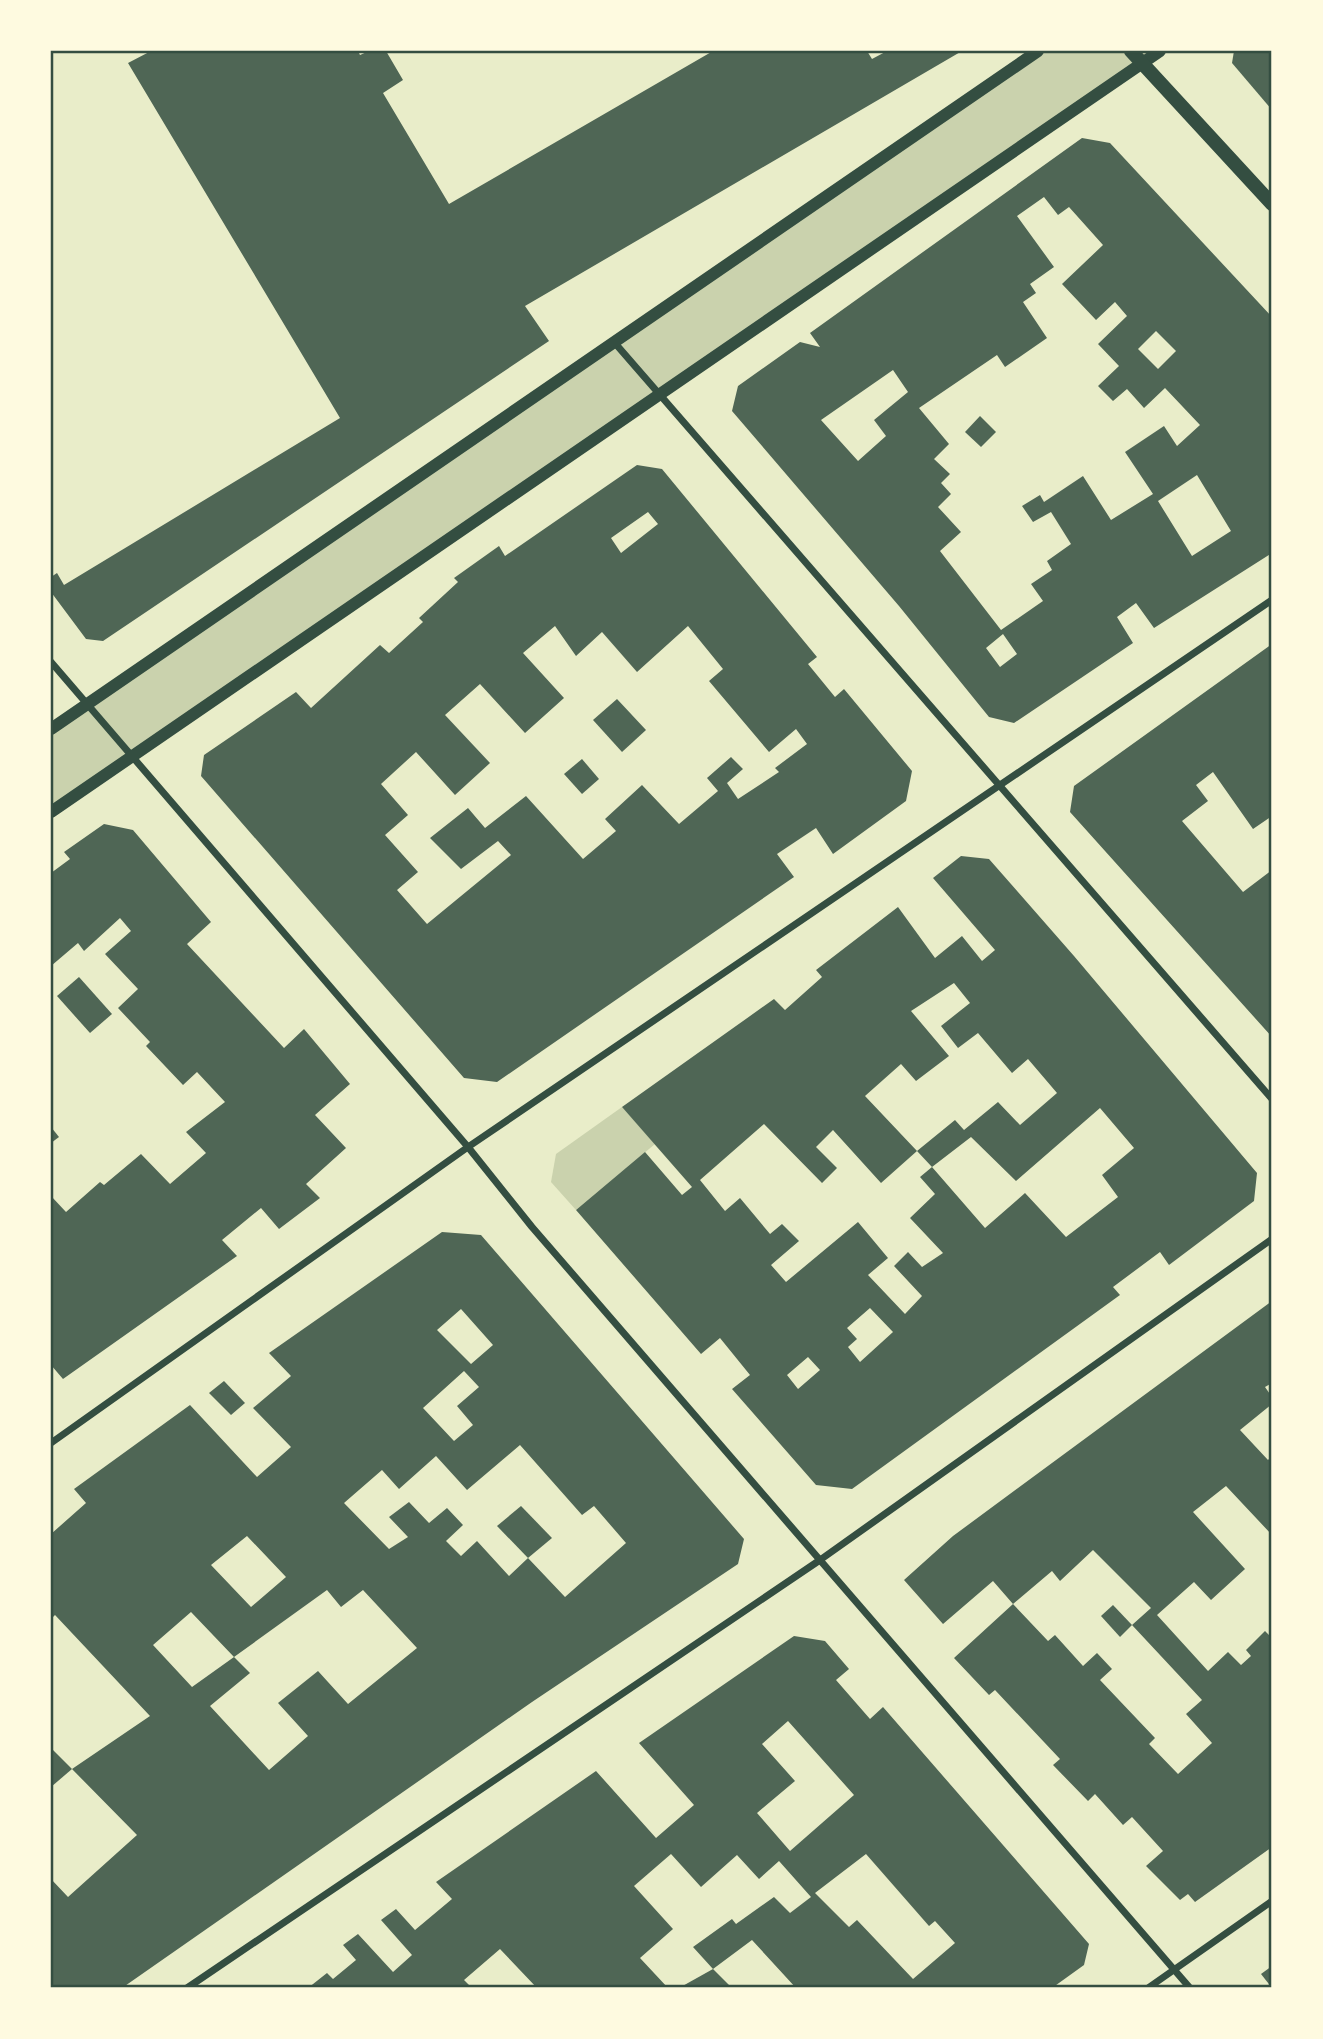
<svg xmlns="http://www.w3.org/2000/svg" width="1323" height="2039" font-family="Merriweather,serif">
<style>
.green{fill:#cad2ad}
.building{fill:#4f6655;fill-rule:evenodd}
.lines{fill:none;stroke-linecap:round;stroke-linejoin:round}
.minor{stroke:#344e41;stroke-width:7}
.tertiary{stroke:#344e41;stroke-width:12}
.secondary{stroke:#344e41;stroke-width:14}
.neatline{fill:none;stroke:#344e41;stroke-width:2.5}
</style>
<rect width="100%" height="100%" fill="#e9edc9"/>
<!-- green -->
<g class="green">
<path d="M1038,51H1160L51,812V729Z"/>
<path d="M622,1107L655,1144L576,1210L551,1182L556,1154Z"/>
</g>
<!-- building -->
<g class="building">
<path d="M151,51H358L360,55L369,51H386L403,80L383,93L449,204L713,51H867L872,59L887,51H962L525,306L549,341L103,641L86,639L51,592V577L57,573L64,585L340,418L128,63Z"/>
<path d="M1234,51H1272V110L1232,63Z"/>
<path d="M1082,138L1110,143L1272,317V553L1154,628L1136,603L1117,617L1133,643L1014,723L989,717L899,606L732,411L738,386L800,342L820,347L810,333ZM1044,197L1058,215L1069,207L1103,245L1062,284L1096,320L1115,302L1127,316L1098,344L1119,366L1098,386L1113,401L1127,389L1144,408L1165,388L1200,425L1177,446L1164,426L1125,452L1153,494L1111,520L1083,476L1044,502L1040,495L1022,506L1033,522L1051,512L1071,544L1047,561L1052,570L1031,584L1043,601L1001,630L940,551L961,532L938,507L951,494L941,483L950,474L934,459L949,444L919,408L997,355L1005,367L1047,338L1023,302L1036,293L1030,284L1054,267L1017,216ZM1156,331L1176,351L1158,369L1138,349ZM893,370L908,392L874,420L886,436L858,461L821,420ZM1197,475L1231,531L1192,556L1158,501ZM1003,634L1017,654L1000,667L986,648Z"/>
<path d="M980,416L996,432L981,447L965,432Z"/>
<path d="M637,465L662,469L817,657L808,664L835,697L844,689L912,771L906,801L833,854L816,828L777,854L794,877L497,1082L464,1078L201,776L204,755L296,692L311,708L380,645L389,653L423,622L419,618L458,582L454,578L499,546L505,556ZM648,512L658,524L621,553L611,538ZM555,626L576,656L602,632L637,672L688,626L723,669L709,681L769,752L796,729L807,744L775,768L779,772L738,799L727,783L743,769L731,757L707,778L718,791L679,824L642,785L605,819L616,831L583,859L526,796L485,828L468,808L430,838L461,869L498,841L511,855L427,924L397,890L418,872L385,835L408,815L381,784L416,752L455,795L490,763L445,715L480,684L525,733L564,698L523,653Z"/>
<path d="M1272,644V816L1253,829L1213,772L1196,785L1208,801L1182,821L1243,892L1272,870V1037L1070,812L1074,786Z"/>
<path d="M617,699L646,730L622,752L593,720Z"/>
<path d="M582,759L599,779L582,794L564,774Z"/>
<path d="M104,824L133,830L211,922L187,944L284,1048L304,1029L350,1084L315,1115L346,1148L306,1184L320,1198L279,1229L261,1208L222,1240L237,1256L63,1379L51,1365V1196L66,1212L100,1182L104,1185L141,1154L170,1184L206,1153L186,1132L225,1102L197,1072L183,1085L146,1046L150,1042L118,1008L138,989L105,954L131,931L120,918L84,951L78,943L51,966V873L70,859L64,852Z"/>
<path d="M961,856L989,859L1074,956L1257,1173L1254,1201L1169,1265L1160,1252L1113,1287L1120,1295L852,1489L816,1485L732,1389L750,1375L720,1338L701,1354L576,1210L645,1152L682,1195L692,1187L622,1107L774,999L785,1010L822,977L816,970L898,907L935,958L962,936L982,961L995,950L933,878ZM954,983L970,1003L941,1026L958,1048L978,1033L1012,1073L1028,1059L1057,1093L1020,1125L998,1102L964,1130L955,1120L917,1151L865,1096L901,1064L916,1081L949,1056L911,1011ZM1100,1108L1134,1148L1102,1175L1118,1197L1066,1237L1025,1193L985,1228L932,1167L920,1177L935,1194L910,1218L943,1253L922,1267L908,1252L894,1266L922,1296L905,1314L868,1275L888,1258L858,1222L786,1282L771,1265L799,1241L782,1224L770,1234L740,1198L725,1211L700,1180L764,1124L822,1183L837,1168L816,1147L833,1130L881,1183L917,1151L932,1167L971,1137L1016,1181ZM870,1308L893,1332L860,1362L848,1347L857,1339L847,1328ZM808,1357L820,1370L798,1389L787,1375Z"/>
<path d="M79,977L112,1014L90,1033L57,996Z"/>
<path d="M51,1127L59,1137L51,1143Z"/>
<path d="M442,1232L481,1235L744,1539L738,1564L532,1702L122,1988H51V1879L68,1897L137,1835L72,1769L150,1716L55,1615L51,1619V1534L86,1503L74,1489L190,1405L257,1477L291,1447L253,1408L291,1376L269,1353ZM461,1309L493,1345L471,1364L437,1330ZM464,1371L479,1387L457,1406L473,1425L454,1441L423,1408ZM520,1445L582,1515L594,1506L626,1543L565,1597L528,1558L509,1576L477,1541L461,1556L446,1541L463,1525L447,1508L429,1523L409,1502L389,1517L408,1537L389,1549L344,1503L382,1470L399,1489L436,1456L467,1490ZM247,1536L286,1577L251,1607L211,1565ZM327,1590L341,1607L363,1590L417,1648L348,1704L318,1671L278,1703L308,1736L269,1770L210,1706L250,1673L234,1657L192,1687L153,1645L191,1612L234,1657Z"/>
<path d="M1272,1301V1383L1265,1387L1272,1397V1404L1240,1430L1268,1460L1272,1456V1535L1226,1486L1193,1512L1245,1569L1211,1600L1194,1582L1157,1615L1208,1671L1228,1652L1241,1665L1251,1656L1246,1650L1265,1631L1272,1638V1847L1195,1902L1188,1894L1180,1900L1146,1866L1163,1851L1132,1817L1123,1825L1095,1794L1088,1801L1053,1765L1060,1759L995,1690L989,1695L954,1658L1013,1604L1048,1641L1055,1635L1083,1666L1097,1653L1112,1669L1100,1680L1155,1738L1149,1744L1178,1774L1212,1743L1186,1714L1202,1700L1132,1625L1151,1608L1093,1550L1060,1581L1052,1571L1013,1604L993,1581L943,1624L904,1580L953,1536Z"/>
<path d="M224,1381L245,1403L231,1415L209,1393Z"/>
<path d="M521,1506L552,1538L528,1558L497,1526Z"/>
<path d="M1113,1605L1132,1625L1120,1637L1101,1616Z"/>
<path d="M794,1636L825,1641L849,1669L836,1680L870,1719L883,1707L1089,1944L1084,1965L1052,1988H796L752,1940L713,1969L693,1947L732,1919L736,1924L774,1897L790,1913L811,1897L779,1861L759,1879L737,1855L701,1887L671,1854L634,1886L673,1929L640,1958L668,1988H537L500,1949L464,1980L472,1988H308L327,1973L333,1979L356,1960L343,1945L358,1934L393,1972L412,1955L381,1920L396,1909L415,1930L452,1899L436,1882L596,1771L656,1838L694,1805L639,1743ZM788,1721L854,1795L790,1851L757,1813L795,1781L762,1744ZM866,1854L929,1926L935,1921L955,1943L913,1979L857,1920L849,1927L815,1893Z"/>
<path d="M53,1750L72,1769L51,1787V1752Z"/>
<path d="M1272,1966V1988L1261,1974Z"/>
<path d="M713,1969L732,1988H679Z"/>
</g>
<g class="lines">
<!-- minor -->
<g class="minor">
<path d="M614,342L1272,1099"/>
<path d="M51,662L468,1147L532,1227L1190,1988"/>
<path d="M51,1443L468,1147L1272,600"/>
<path d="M187,1988L820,1560L1272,1239"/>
<path d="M1148,1988L1272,1901"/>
</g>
<!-- tertiary -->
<g class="tertiary">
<path d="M51,729L1038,51"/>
<path d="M51,812L1160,51"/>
</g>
<!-- secondary -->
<path class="secondary" d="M1131,51L1272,204"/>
</g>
<!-- border -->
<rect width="1323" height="2039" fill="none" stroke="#fefae0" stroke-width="105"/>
<rect x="52" y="52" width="1218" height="1934" class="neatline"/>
</svg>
